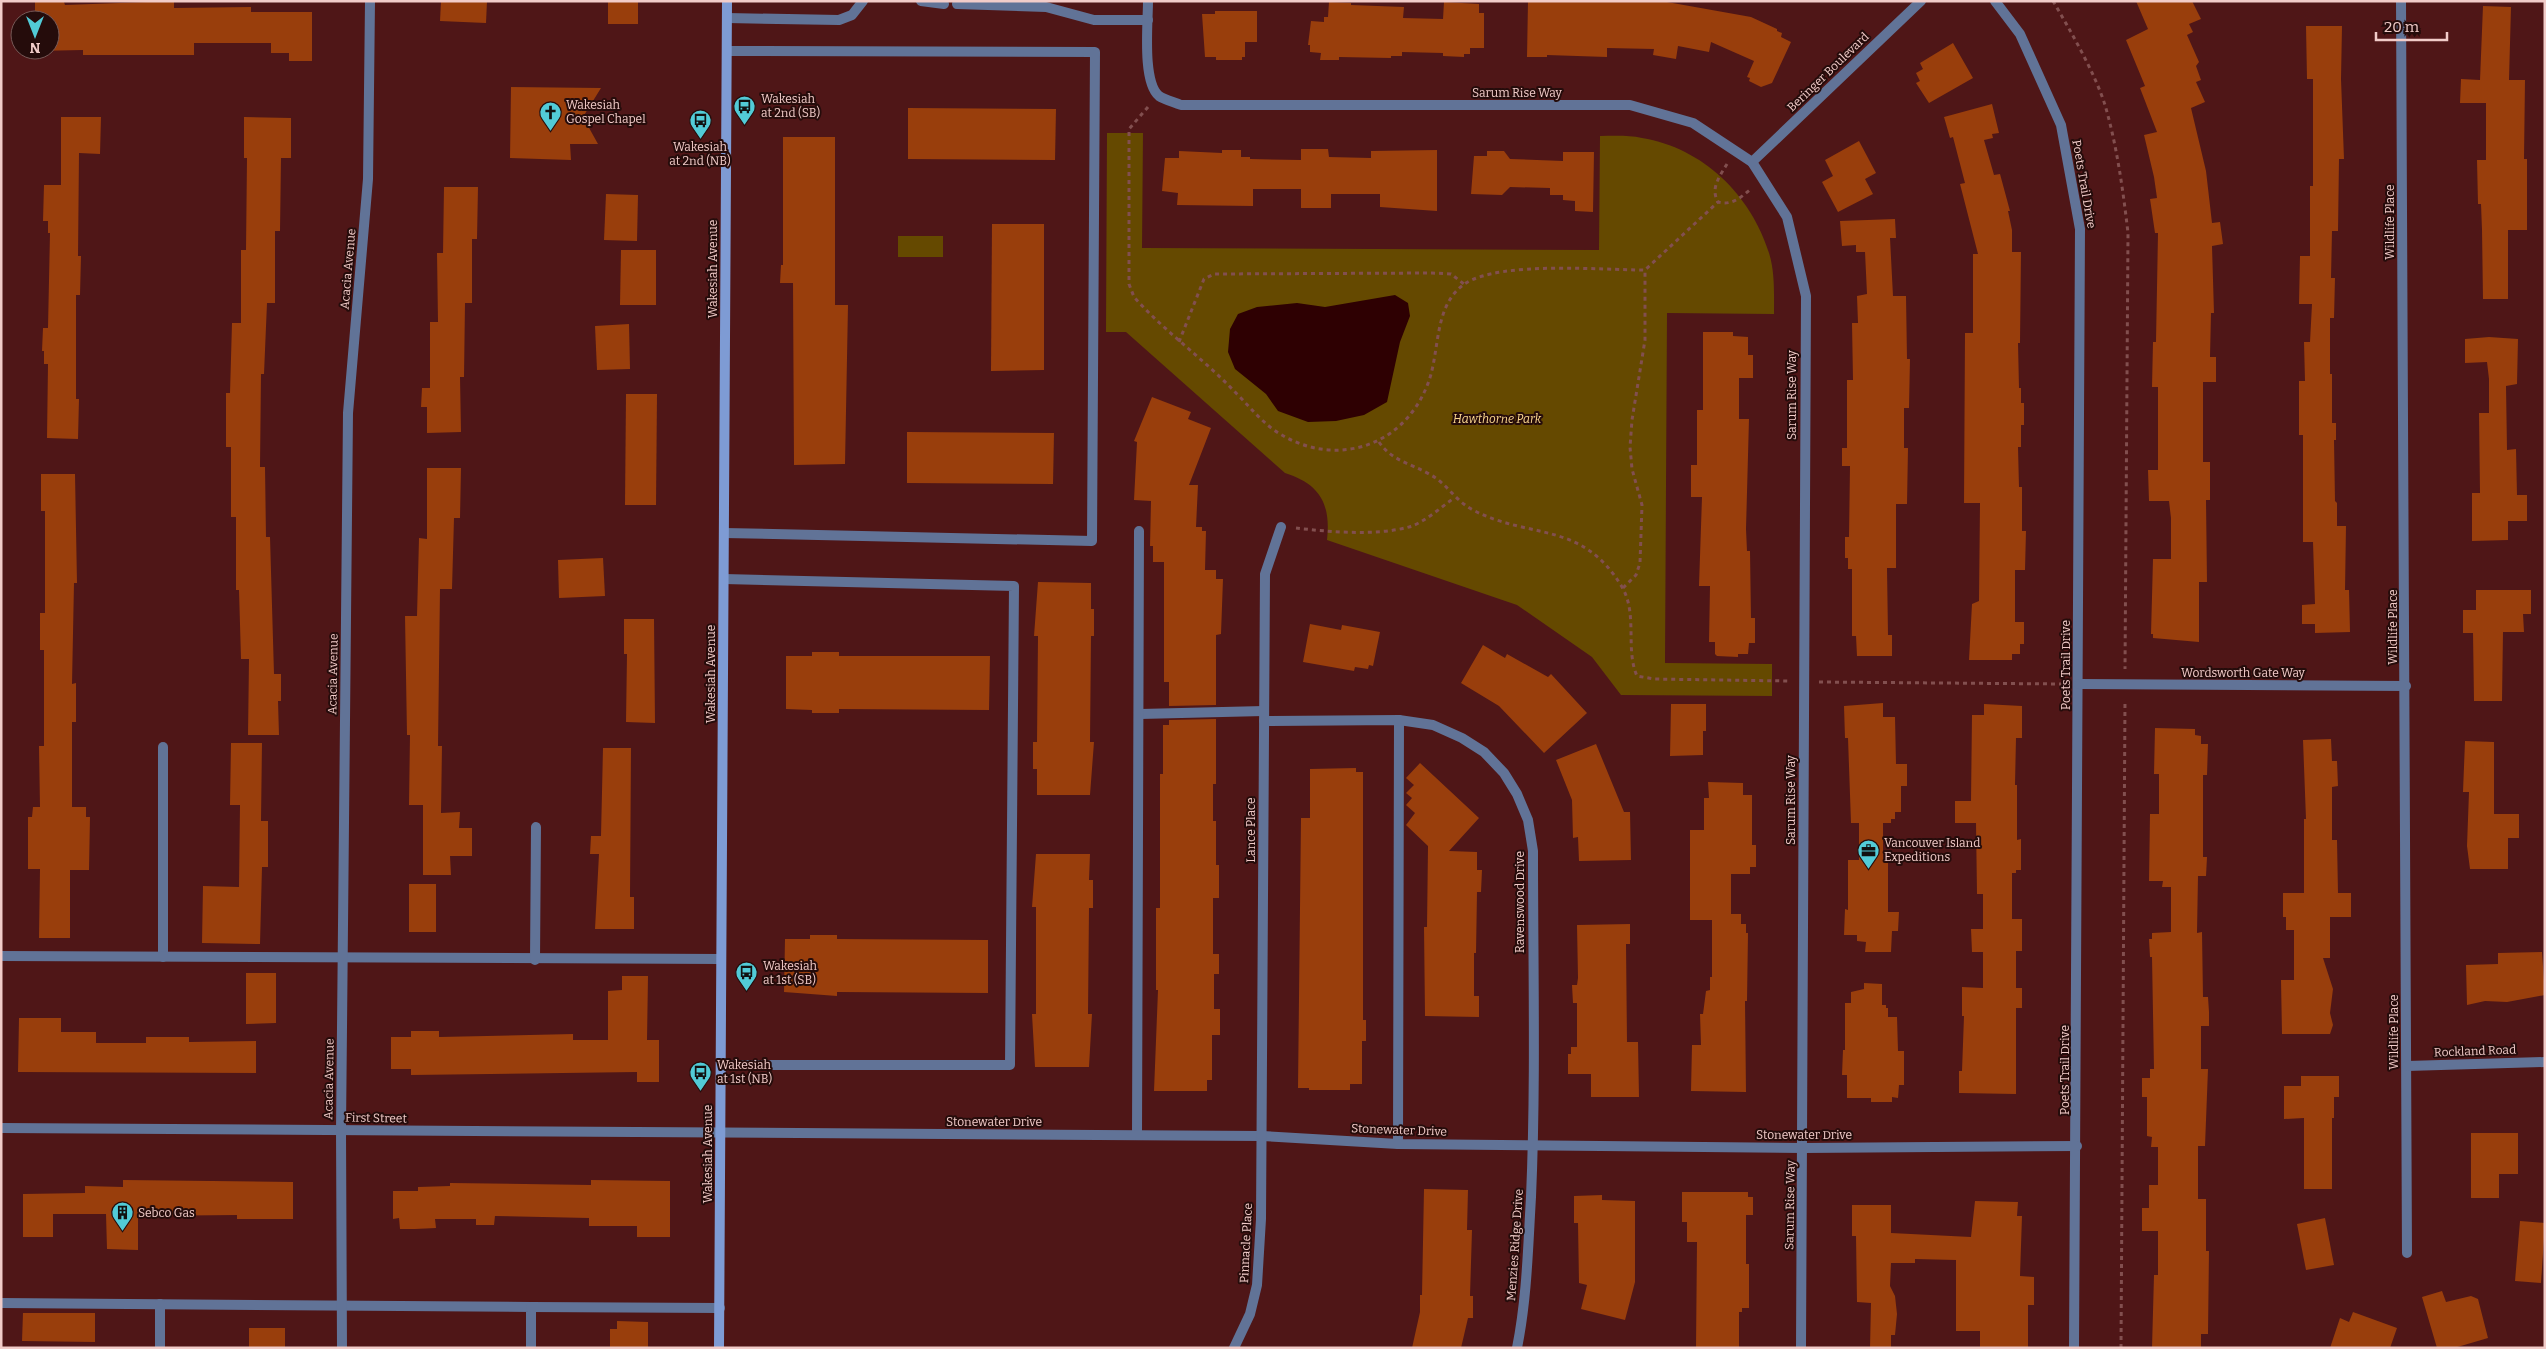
<svg xmlns="http://www.w3.org/2000/svg" width="2546" height="1349" font-family="Bitter,serif">
<style>
.green{fill:#654900}
.water{fill:#2e0002}
.building{fill:#993e0c}
.lines{fill:none;stroke-linecap:round;stroke-linejoin:round}
.path{stroke:#824f4f;stroke-width:3;stroke-dasharray:4 4;stroke-linecap:butt}
.service{stroke:#617397;stroke-width:10}
.minor{stroke:#617397;stroke-width:10}
.secondary{stroke:#7e9bd4;stroke-width:10}
.labels{text-anchor:middle;dominant-baseline:central;stroke-width:4;stroke-linejoin:round;paint-order:stroke}
.street-label{font-size:12px;fill:#f2ccc9;stroke:#250c0b}
.poi-label{font-size:12px;fill:#f2ccc9;stroke:#250c0b;text-anchor:start}
.park-label{font-size:12px;font-style:italic;fill:#fcd890;stroke:#250c0b}
</style>
<rect width="100%" height="100%" fill="#4f1617"/>
<!-- green -->
<g class="green">
<path d="M1107,133H1143L1142,248L1599,250L1600,136C1614,136 1628,135 1642,138C1703,148 1751,195 1769,253C1775,272 1774,293 1774,314L1667,313L1665,663L1772,664V696L1621,695L1592,657L1517,605L1327,540C1331,504 1320,484 1285,473L1126,332H1106Z"/>
<rect x="898" y="236" width="45" height="21"/>
</g>
<!-- water -->
<path class="water" d="M1395,295L1408,303L1410,316L1400,342L1387,402L1364,415L1336,421L1308,422L1278,411L1266,394L1235,369L1228,352L1230,329L1238,314L1257,307L1297,303L1325,307Z"/>
<!-- building -->
<g class="building">
<path d="M174,1V8L251,7V12H312V61H289V53H271V43H194V55H83V50L35,51L50,50V20H35V2H64L65,5Z"/>
<path d="M441,1H487L486,23L440,21Z"/>
<rect x="608" y="1" width="30" height="23"/>
<path d="M1528,1L1667,2L1751,17L1777,29V31L1782,33L1781,37L1791,42L1772,83L1761,87L1749,81L1750,78L1747,77L1754,61L1711,42L1709,52L1678,46L1676,59L1653,55L1654,49L1607,48V57L1547,55V57H1527Z"/>
<path d="M2136,1H2192L2201,19L2189,24L2193,32L2187,35L2199,62L2196,66L2201,80L2196,82L2205,102L2191,108L2206,171L2212,223L2220,222L2223,244L2212,246L2214,313H2211L2210,357H2216V382H2203V462H2210V500H2206L2207,582H2199V642L2153,638V634H2151L2153,559H2171V518L2169,501H2149L2148,470H2158V387H2152L2153,342H2156L2158,233H2155L2150,199L2157,198L2154,177L2144,135L2157,132L2140,88L2145,86L2126,40L2148,29Z"/>
<path d="M1329,2L1351,3V5L1404,7L1403,18L1443,19L1444,2L1479,4V13H1484V48H1470V54H1464V57L1443,56V53L1402,52V56H1391V58L1339,57V60H1320L1321,53L1310,52V45H1308L1311,21L1324,22V17H1328Z"/>
<path d="M2483,6L2511,7L2509,80H2525L2524,159H2527V230H2508V299H2483L2482,230L2481,204H2478L2477,160H2486V103H2460L2461,79L2480,80Z"/>
<path d="M1215,11H1257V42H1245V57H1242V60H1216V57H1205L1202,14H1215Z"/>
<path d="M2306,26H2342L2341,79L2344,159H2339L2338,231H2332L2331,278H2335L2334,318H2330V374H2332V423H2336V440H2334L2335,501L2337,503V526H2346L2345,590H2349L2350,632L2315,633V624H2302V605L2315,604L2313,542H2303V435H2299V381H2305L2304,342H2310L2312,304H2299L2300,256H2310V186H2313V79H2307Z"/>
<path d="M1953,43L1973,78L1929,103L1916,83L1920,81L1916,73L1923,69L1920,63Z"/>
<path d="M511,87L601,88L583,117L598,144H570L571,160L510,158Z"/>
<path d="M1992,104L1999,133L1992,134L1993,138L1984,140L1994,175L2000,174L2010,211H2008L2012,230V252H2021L2020,343H2018L2019,388H2021V403H2024V425H2021V447H2018L2019,487H2022V531H2026L2025,570H2015V622H2024V644H2020V654H2012V660H1969L1972,604L1979,601L1980,503H1964L1965,333H1973V254H1978L1960,184L1965,183L1953,137L1950,138L1944,117Z"/>
<path d="M908,108L1056,109L1055,160L908,159Z"/>
<path d="M61,117H101L100,154L79,153L78,256H81L80,295H76V399H79L78,439L47,438L48,364H44V351H42L43,328H48L50,233H48V221H43L44,185H61Z"/>
<path d="M244,117L291,118V158H281L280,231H275V303H267L264,374H261L260,467H265L266,537H270L274,674H281V701H278L279,735H248L249,659H241L239,590H236V517H231V447H226V393H230L232,323H241V250H246L247,158H244Z"/>
<path d="M783,137H835V305H848L845,464L794,465L793,283H780L781,265H783Z"/>
<path d="M1859,141L1876,173L1865,179L1873,194L1838,212L1822,182L1833,176L1825,160Z"/>
<path d="M1301,149H1328L1329,157L1371,158V151L1437,150V211L1380,207V194H1331V208H1301V189H1253V206L1177,205L1178,193L1162,191L1165,158H1179V151L1222,153V150H1241V157H1250V159L1301,160Z"/>
<path d="M1487,151H1504L1510,159L1563,161V152H1594L1593,212L1575,211V201L1563,200V195H1550V188L1510,187L1502,195L1471,194L1474,156H1487Z"/>
<path d="M444,187H478L477,239H472V303H465L464,377H460L461,432L427,433V407H421L422,388H430V322H438L437,253H443Z"/>
<path d="M606,194L638,195L637,241L604,240Z"/>
<path d="M1895,219L1896,238H1890L1893,296H1906L1907,359H1910L1909,408H1904V448H1908L1907,504H1896V568H1887L1888,635H1892V656H1857L1856,636H1852V569H1848V558H1845V537H1849L1850,466H1842V448H1847V380H1853L1852,323H1858L1857,296L1867,294L1865,252H1856V245L1842,246L1840,221Z"/>
<path d="M992,224H1044V370L991,371Z"/>
<path d="M621,250H656V305H620Z"/>
<path d="M629,324L630,369L597,370L595,326Z"/>
<path d="M1703,332H1733V336L1748,337V355H1753V378H1739V419H1749L1746,529L1747,551H1750L1751,618H1755V643H1749L1748,654H1738V657L1717,656L1715,654V642H1709L1710,586H1699L1702,497H1691V465H1697V410H1703Z"/>
<path d="M2489,337L2518,339L2517,384L2506,386L2507,450L2516,449L2517,495H2527V521H2508V540L2472,541V493H2480L2479,413H2489V379L2487,362L2465,363V339Z"/>
<path d="M626,394H657L656,505H625Z"/>
<path d="M1152,397L1191,412L1188,419L1211,428L1189,485H1198L1196,527H1202V531H1206L1205,570H1216V579H1223L1221,634L1216,635V705L1169,706V682H1164V562H1153V546H1150L1151,501L1134,500L1137,442L1134,441Z"/>
<path d="M907,432L1054,433L1053,484L907,483Z"/>
<path d="M427,468H461L460,518H454L452,589H440L438,746H442L441,813L460,812L459,828H472V856H450L451,875H423V805H409L410,735H407L405,616H417L419,538L427,539Z"/>
<path d="M41,474H75L77,583H74L72,684L76,683V722H72V807H86V817H90L89,870H70V938H39L40,869H28V817H32L33,807H40L39,746H44V650H40V613H45V511H41Z"/>
<path d="M603,558L605,596L559,598L558,560Z"/>
<path d="M1038,582L1091,583V609H1094V636H1091L1090,742H1094L1090,795H1037V769H1033V742H1037L1038,636H1034Z"/>
<path d="M2476,590H2531V614H2523L2524,632H2503L2502,701H2474L2473,633H2463V610H2476Z"/>
<path d="M624,619H654L655,723L626,722L627,654H624Z"/>
<path d="M1310,624L1341,630L1342,625L1380,632L1373,666L1369,665L1368,669L1355,667L1354,671L1303,662Z"/>
<path d="M1483,645L1505,658L1507,654L1548,677L1551,674L1587,713L1544,753L1499,706L1461,683Z"/>
<path d="M812,652H839V656H990L989,710L839,709V713H812V710L786,709V656H812Z"/>
<path d="M1883,703V717H1895L1896,764H1907V786H1901V812H1895V819H1891V823H1883V860H1888V912H1899L1898,931H1892L1891,952H1865L1866,942L1857,941V935H1844L1845,909L1848,910V860H1859V823H1851L1848,738H1845L1844,706Z"/>
<path d="M1671,704H1706V731H1703V755L1670,756Z"/>
<path d="M1984,704L2022,706V738H2016L2015,785H2017V840L2021,839V870H2016V873H2012V919H2022V951H2016V988H2022V1008H2016V1094L1959,1093V1071H1962L1964,1016H1962V987L1983,988V952H1972L1971,929H1983V894H1977L1976,823H1955V801H1971L1972,715H1984Z"/>
<path d="M1216,719V784H1213V821H1216V865H1219V898H1213V954H1219V974H1214V1009H1220V1035H1212V1080H1207V1091H1154L1158,990H1156V908H1160V774H1163V725H1169V720Z"/>
<path d="M2155,728L2195,729V735L2201,736V744H2208L2207,775H2203V857H2207L2206,876H2198L2197,933L2202,932L2203,997H2208L2209,1012V1026H2201V1069H2208L2205,1146H2198V1199H2206V1251H2209L2208,1334H2201V1348H2152L2154,1275H2158V1231H2142V1208H2149V1185H2158V1147H2151L2152,1137L2147,1136V1097H2142V1078H2150V1069H2154L2152,957H2150L2149,939H2152V933L2171,932V887H2162L2163,881H2149L2150,814H2159V774H2154Z"/>
<path d="M2331,739L2332,761H2337L2338,786L2332,787V840H2337L2338,893H2351V917H2330V958H2323L2333,989L2330,1013L2333,1025L2330,1034H2282L2281,980H2294V930H2286V917H2283V893H2304V819H2306L2303,740Z"/>
<path d="M2465,741L2494,742V814H2519V838H2508V869H2470L2467,846L2469,792H2463Z"/>
<path d="M231,743H262L261,821H268V867H262L260,944L202,943L203,886L239,887L240,805H230Z"/>
<path d="M1596,744L1624,812H1630L1631,860L1579,861L1578,837L1573,838L1572,800L1556,760Z"/>
<path d="M603,748H631L630,897H634V929H595L599,854H590L591,836H601Z"/>
<path d="M1420,763L1479,818L1449,851L1477,852V870H1482L1481,892H1477L1476,953H1474V996H1479V1017L1425,1016L1424,927H1427L1428,846L1406,825L1415,813L1406,805L1412,798L1406,793L1414,785L1406,778Z"/>
<path d="M1356,768V772H1363V1020H1366V1041H1362V1084H1350V1090H1309V1088H1298L1301,818H1310V769Z"/>
<path d="M1708,782L1743,783V795H1752V845H1756V867H1750V874H1731V914H1741V924H1746V933H1748L1747,1001H1745L1746,1092L1691,1091L1692,1045H1701L1700,1014H1703L1706,991L1710,990V977H1712V920H1690V830H1704V798H1709Z"/>
<path d="M1036,854H1090L1089,880H1093V908H1089L1088,1014H1092L1089,1067H1035L1032,1014H1036V907H1032Z"/>
<rect x="409" y="884" width="27" height="48"/>
<path d="M1630,924V944H1626L1627,1042H1638L1639,1097H1591V1074H1568V1054H1571V1047H1577V1003H1573L1572,985H1577L1578,978L1577,925Z"/>
<path d="M810,935H837V939L988,940V993L837,992V996L784,992L785,939H810Z"/>
<path d="M2542,952L2545,995L2507,1002L2485,1001L2467,1005L2466,965L2498,964V953Z"/>
<path d="M246,973H276V1023L246,1024Z"/>
<path d="M622,976H648L647,1040H659V1082H637V1072L411,1075V1069H391V1037H411V1031H439V1037L573,1034V1040H608V991L622,990Z"/>
<path d="M1864,983L1882,984V1005H1886V1008H1888V1017H1897L1898,1051H1904V1085H1899L1898,1098L1892,1097V1102H1871V1098H1847V1075H1842L1843,1050H1845V1003H1851V992L1864,989Z"/>
<path d="M19,1018H61V1032H96V1043H146V1037H189V1042L256,1041V1073L18,1072Z"/>
<path d="M2301,1076H2339V1097H2334V1118H2332V1189H2304V1118L2284,1119V1086H2301Z"/>
<path d="M2471,1133H2518V1174H2499V1198H2471Z"/>
<path d="M123,1180L293,1182V1219H237V1215L138,1216V1250L107,1249L106,1214H53V1237H23V1194L85,1193V1186L123,1187Z"/>
<path d="M591,1180L670,1181V1237H637V1226H589V1218L495,1216L494,1225H476V1219H435L436,1228L415,1229H400L399,1218L393,1219V1191H418V1187L450,1186V1183L591,1185Z"/>
<path d="M1424,1189L1468,1190L1467,1230H1472L1470,1296H1473V1318H1468L1461,1348H1412L1420,1312V1295H1422Z"/>
<path d="M1682,1192H1748V1197H1753V1215H1746V1264H1749V1308H1742V1312H1739V1348H1696L1697,1242H1687V1222H1682Z"/>
<path d="M1602,1195V1200L1635,1201V1282L1625,1320L1581,1309L1587,1285L1579,1283L1578,1223H1574V1196Z"/>
<path d="M1975,1201L2018,1202L2017,1216H2022L2020,1276L2034,1277V1305H2028V1348H1980V1331H1956V1260L1915,1259V1263H1891L1890,1286L1895,1296L1897,1314L1895,1335H1891V1348H1870L1871,1303L1857,1302L1856,1236H1852V1205H1891V1233L1971,1237Z"/>
<path d="M2325,1218L2334,1265L2306,1270L2297,1224Z"/>
<path d="M2520,1221L2545,1223L2541,1283L2515,1281Z"/>
<path d="M2442,1291L2446,1302L2471,1296L2478,1299L2488,1338L2454,1348H2437L2422,1297Z"/>
<path d="M2353,1312L2397,1328L2390,1348H2330L2340,1318L2349,1322Z"/>
<path d="M23,1313H95V1342L22,1341Z"/>
<path d="M617,1321L648,1322V1348H610V1329H617Z"/>
<rect x="249" y="1328" width="36" height="20"/>
</g>
<g class="lines">
<!-- path -->
<g class="path">
<path d="M2053,1C2070,30 2095,73 2105,105C2117,146 2123,190 2128,233L2125,669"/>
<path d="M1148,107L1129,129V284L1134,297C1165,332 1204,359 1236,393C1249,406 1259,419 1274,430C1330,469 1401,450 1427,386C1441,353 1432,305 1466,283C1502,261 1600,270 1645,270L1718,202"/>
<path d="M1727,164C1720,176 1710,188 1718,202C1732,206 1741,197 1751,189"/>
<path d="M1179,342L1204,279L1214,274L1432,273L1451,274L1464,284"/>
<path d="M1379,442C1392,461 1410,463 1429,474C1447,483 1454,500 1473,510C1530,540 1582,520 1622,587C1638,614 1625,649 1637,676L1654,679L1788,681"/>
<path d="M1296,528C1330,532 1375,536 1409,527C1425,522 1440,508 1454,498"/>
<path d="M1623,588L1636,575L1640,563L1642,505L1632,469L1630,447L1632,420L1645,340V270"/>
<path d="M1819,682L2063,684"/>
<path d="M2121,1348L2125,700"/>
</g>
<!-- service -->
<g class="service">
<path d="M921,1L944,4"/>
<path d="M957,4L1046,7L1094,20H1148"/>
<path d="M727,18L839,20L852,15L863,1"/>
<path d="M724,533L1092,541L1095,52L728,51"/>
<path d="M1140,714L1264,711"/>
<path d="M163,747V957"/>
<path d="M1,956L721,959"/>
<path d="M535,960L536,827"/>
<path d="M721,1065H1010L1014,586L724,579"/>
<path d="M1137,1135L1139,531"/>
<path d="M1398,1144L1399,720"/>
<path d="M1,1303L531,1307V1348"/>
<path d="M531,1307L720,1308"/>
<path d="M160,1348V1304"/>
</g>
<!-- minor -->
<g class="minor">
<path d="M1148,1C1148,23 1142,82 1159,96C1165,100 1174,102 1181,105H1630L1693,123L1752,162L1787,217L1806,296L1801,1348"/>
<path d="M1995,1L2020,34L2061,125L2080,229L2074,1348"/>
<path d="M2401,1L2407,1253"/>
<path d="M1752,162L1921,1"/>
<path d="M2079,684L2406,686"/>
<path d="M1264,721L1399,720L1433,725L1462,738L1484,752L1504,773L1517,794L1528,820L1533,851C1533,966 1536,1082 1531,1197C1528,1247 1527,1298 1517,1348"/>
<path d="M2407,1066L2545,1062"/>
<path d="M1,1128L1262,1136L1398,1144L1803,1148L2077,1146"/>
<path d="M342,1348L341,1130L348,413L368,179L370,1"/>
<path d="M1234,1348L1250,1314L1257,1285L1261,1219L1265,574L1281,527"/>
</g>
<!-- secondary -->
<path class="secondary" d="M719,1348L727,1"/>
</g>
<!-- icons -->
<defs>
<symbol id="bus-pin" viewBox="-11 -11 22 30"><path d="M0 17L-7.5 6A9.5 9.5 0 1 1 7.5 6Z" fill="#52cbd7" stroke="#250c0b"/><path d="M-5-6H5V4H4V6H2V4H-2V6H-4V4H-5ZM-3.5-4V0h7V-4ZM-3.5 1.2v1.5H-2V1.2ZM2 1.2v1.5H3.5V1.2Z" fill="#111"/></symbol>
<symbol id="church-pin" viewBox="-11 -11 22 30"><path d="M0 17L-7.5 6A9.5 9.5 0 1 1 7.5 6Z" fill="#52cbd7" stroke="#250c0b"/><path d="M-1.2-6h2.4v3.5h3.3v2.4h-3.3V6h-2.4V-.1h-3.3v-2.4h3.3Z" fill="#111"/></symbol>
<symbol id="office-pin" viewBox="-11 -11 22 30"><path d="M0 17L-7.5 6A9.5 9.5 0 1 1 7.5 6Z" fill="#52cbd7" stroke="#250c0b"/><path d="M-6-3h4V-5.5h4V-3h4V5H-6ZM-1-4.5V-3h2v-1.5ZM-6 0V1H6V0Z" fill="#111"/></symbol>
<symbol id="building-pin" viewBox="-11 -11 22 30"><path d="M0 17L-7.5 6A9.5 9.5 0 1 1 7.5 6Z" fill="#52cbd7" stroke="#250c0b"/><path d="M-4-6H4V6H1V3H-1V6H-4ZM-2.5-4.3h1.7v1.8h-1.7ZM.8-4.3h1.7v1.8H.8ZM-2.5-1h1.7V.8h-1.7ZM.8-1h1.7V.8H.8Z" fill="#111"/></symbol>
</defs>
<g fill-rule="evenodd">
<use href="#bus-pin" x="732" y="94" width="25" height="34"/>
<use href="#church-pin" x="538" y="100" width="25" height="34"/>
<use href="#bus-pin" x="688" y="108" width="25" height="34"/>
<use href="#office-pin" x="1856" y="838" width="25" height="34"/>
<use href="#bus-pin" x="734" y="960" width="25" height="34"/>
<use href="#bus-pin" x="688" y="1060" width="25" height="34"/>
<use href="#building-pin" x="110" y="1200" width="25" height="34"/>
</g>
<g class="labels">
<!-- street labels -->
<g class="street-label">
<text transform="translate(1828 72) rotate(-44)">Beringer Boulevard</text>
<text x="1517" y="93">Sarum Rise Way</text>
<text transform="translate(2084 184) rotate(80)">Poets Trail Drive</text>
<text transform="translate(2390 222) rotate(-90)">Wildlife Place</text>
<text transform="translate(348 269) rotate(-85)">Acacia Avenue</text>
<text transform="translate(713 269) rotate(-90)">Wakesiah Avenue</text>
<text transform="translate(1792 395) rotate(-90)">Sarum Rise Way</text>
<text transform="translate(2393 627) rotate(-90)">Wildlife Place</text>
<text transform="translate(2066 665) rotate(-90)">Poets Trail Drive</text>
<text x="2243" y="673">Wordsworth Gate Way</text>
<text transform="translate(333 674) rotate(-89)">Acacia Avenue</text>
<text transform="translate(711 674) rotate(-90)">Wakesiah Avenue</text>
<text transform="translate(1791 800) rotate(-90)">Sarum Rise Way</text>
<text transform="translate(1251 830) rotate(-90)">Lance Place</text>
<text transform="translate(1520 902) rotate(-90)">Ravenswood Drive</text>
<text transform="translate(2394 1032) rotate(-90)">Wildlife Place</text>
<text transform="translate(2475 1051) rotate(-2)">Rockland Road</text>
<text transform="translate(2065 1070) rotate(-90)">Poets Trail Drive</text>
<text transform="translate(329 1079) rotate(-89)">Acacia Avenue</text>
<text transform="translate(376 1118) rotate(1)">First Street</text>
<text x="994" y="1122">Stonewater Drive</text>
<text transform="translate(1399 1130) rotate(2)">Stonewater Drive</text>
<text x="1804" y="1135">Stonewater Drive</text>
<text transform="translate(708 1154) rotate(-90)">Wakesiah Avenue</text>
<text transform="translate(1790 1205) rotate(-89)">Sarum Rise Way</text>
<text transform="translate(1246 1243) rotate(-87)">Pinnacle Place</text>
<text transform="translate(1515 1245) rotate(-86)">Menzies Ridge Drive</text>
</g>
<!-- poi labels -->
<g class="poi-label">
<text x="761" y="99">Wakesiah<tspan x="761" dy="14">at 2nd (SB)</tspan></text>
<text x="566" y="105">Wakesiah<tspan x="566" dy="14">Gospel Chapel</tspan></text>
<text x="700" y="147" text-anchor="middle">Wakesiah<tspan x="700" dy="14">at 2nd (NB)</tspan></text>
<text x="1884" y="843">Vancouver Island<tspan x="1884" dy="14">Expeditions</tspan></text>
<text x="763" y="966">Wakesiah<tspan x="763" dy="14">at 1st (SB)</tspan></text>
<text x="717" y="1065">Wakesiah<tspan x="717" dy="14">at 1st (NB)</tspan></text>
<text x="138" y="1213">Sebco Gas</text>
</g>
<!-- park labels -->
<g class="park-label">
<text x="1497" y="419">Hawthorne Park</text>
</g>
</g>
<!-- border -->
<rect width="2546" height="1349" fill="none" stroke="#f2ccc9" stroke-width="5"/>
<!-- north arrow -->
<g transform="translate(35 35) rotate(180)"><circle r="24" fill="#250c0b" stroke="#775957"/>
<path d="M0-4L9 19L0 12L-9 19Z" fill="#52cbd7"/>
<text y="-8" font-size="14" font-weight="bold" text-anchor="middle" fill="#f2ccc9">N</text>
</g>
<!-- scale -->
<path d="M2376 32v8h71v-8" fill="none" stroke="#f2ccc9" stroke-width="2.5"/>
<text x="2384" y="32" font-size="15" fill="#f2ccc9" stroke="#250c0b" stroke-width="4" paint-order="stroke">20 m</text>
</svg>
